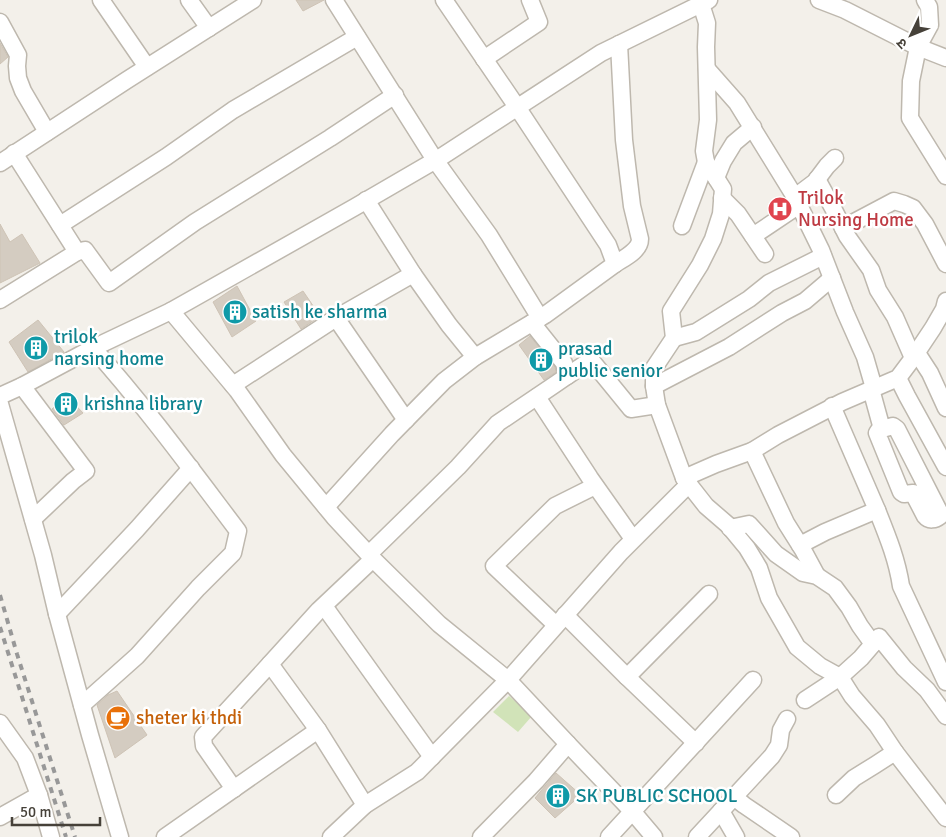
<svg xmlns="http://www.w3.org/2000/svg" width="946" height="837" font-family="Signika,'Noto Sans Devanagari',sans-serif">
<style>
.green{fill:#d1e3b8}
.building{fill:#d4ccc1;stroke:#cec3b5}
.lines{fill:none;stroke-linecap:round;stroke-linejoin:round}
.minor-casing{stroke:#beb8ae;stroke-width:19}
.minor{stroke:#fff;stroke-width:16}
.rail{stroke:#989898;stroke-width:4;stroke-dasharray:6 6;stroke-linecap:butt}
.labels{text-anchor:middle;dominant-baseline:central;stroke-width:5;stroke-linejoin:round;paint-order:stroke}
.health-label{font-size:19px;fill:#be3a42;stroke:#fff;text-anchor:start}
.culture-label{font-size:19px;fill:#0d838f;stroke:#fff;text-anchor:start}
.food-label{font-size:19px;fill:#c56008;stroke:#fff;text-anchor:start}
</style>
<rect width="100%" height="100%" fill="#f3f0ea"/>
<!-- green -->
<path class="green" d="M509,696L532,716L518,732L493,712Z"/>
<!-- building -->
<g class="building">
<path d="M296,0H324L303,11Z"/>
<path d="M0,43L8,57L0,64Z"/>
<path d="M0,224L10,242L22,234L40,263L0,283Z"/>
<path d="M237,286L256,321L232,337L213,302Z"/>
<path d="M303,291L320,316L301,329L284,302Z"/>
<path d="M38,320L64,352L28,372L9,342Z"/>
<path d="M530,336L555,367L556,372L544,380L519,345Z"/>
<path d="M66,395L83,413L64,425L52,409Z"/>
<path d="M117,691L147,735L115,758L97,705L108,695Z"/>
<path d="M556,773L581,795L555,818L535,798Z"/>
</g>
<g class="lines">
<defs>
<g id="minor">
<path d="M101,0L147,67"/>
<path d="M189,0L209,28"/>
<path d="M334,0L435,160L489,235L540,318"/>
<path d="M819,0L845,10L918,47L946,58"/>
<path d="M925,0L929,7L930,25L918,47L911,81L910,118L946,176"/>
<path d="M701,4L707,23L706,47L708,120L704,151L706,162L723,189L721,214L713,239L700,265L671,311L674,338L654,368V386L657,405L684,478L706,506L728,525L747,548L759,568L769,598L797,647L820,666L840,677L852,696L877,725L895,752L946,818"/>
<path d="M0,22L18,55L17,66L18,78L23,91L47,132"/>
<path d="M484,59L539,22L530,0"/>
<path d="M707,69L737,103L795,197L821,250L845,312L865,357L874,388"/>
<path d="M0,163L127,80L253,0"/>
<path d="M716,178L723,161L734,143L753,127"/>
<path d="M817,179L834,210L847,236L871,270L878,290L895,317L913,358"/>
<path d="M795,197L815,182L827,166L835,158"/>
<path d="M722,198L738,214L765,254"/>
<path d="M366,200L413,274L449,325L475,357"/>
<path d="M60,225L166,157L233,110L357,37"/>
<path d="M682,226L706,162"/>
<path d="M843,228L894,201L904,204L913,208L925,224L946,264"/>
<path d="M753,236L799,205"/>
<path d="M77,252L85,250L109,283L195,222L330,138L395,95"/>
<path d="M615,264C624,258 640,251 640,239L632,206L624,140L619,44"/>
<path d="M0,300L77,252L14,153"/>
<path d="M171,311L355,207L441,157L601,53L709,0"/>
<path d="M336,318L406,420"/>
<path d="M674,338L696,332L749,299L769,283L823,256"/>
<path d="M917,353L930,373L946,408"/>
<path d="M567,376L591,360L631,409L657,405"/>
<path d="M898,378L907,396L946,467"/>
<path d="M233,385L336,318L413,274"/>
<path d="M22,386L86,471L73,481L33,519"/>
<path d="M654,386L729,347L782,313L805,301L832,278"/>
<path d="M871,389L882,429L879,430L877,433L901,492L904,494L913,493L925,516C929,521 935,520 940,516V513L897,429L893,426L882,429"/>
<path d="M0,396L22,386L93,348L171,311L237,390L283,455L334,517L373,559L439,624L508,680L568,744"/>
<path d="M537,397L590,478L633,539"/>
<path d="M0,404L43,555L57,614L90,735L120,837"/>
<path d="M752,451L786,523L803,550L817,576"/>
<path d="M684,478L716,464L752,451L778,435L842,402L898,378L913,358L933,328L944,309L946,301"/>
<path d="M326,507L392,434L444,381L475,357L545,315L615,264L608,245L517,107L444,0"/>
<path d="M877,510C887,535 897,559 901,586L946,682"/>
<path d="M730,528L749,524L776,554L803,573L817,576L835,588L849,607L860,626L873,644"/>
<path d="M800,545L825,532L877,510L832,406"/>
<path d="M369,554L458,467L498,423L557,383L567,376L564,363L532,323"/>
<path d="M324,606L432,757"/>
<path d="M57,614L137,529L191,468"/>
<path d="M565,615L627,677L696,743"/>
<path d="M556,625L494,566L555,506L595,486"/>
<path d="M270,664L319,610L373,559"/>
<path d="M627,677L709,594"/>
<path d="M805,700L840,677L861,658L879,637L904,668L927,690L946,716"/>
<path d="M82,705L137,656L198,588L233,553L238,531C191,469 145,406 93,348"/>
<path d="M0,723L25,758L39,795L51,837"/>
<path d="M234,789L204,746L203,737L270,664L318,730"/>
<path d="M836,795L854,778L875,765L895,752"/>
<path d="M734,797L744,805L791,837"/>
<path d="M721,811L736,837"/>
<path d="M0,817L39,795"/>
<path d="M165,837L318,730L365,805"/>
<path d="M331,837L365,805L417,772L508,680L621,552L689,484"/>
<path d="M481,837L536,781L568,744L632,811L654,837"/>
<path d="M609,837L753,680"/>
<path d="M697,837L772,756L779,745L781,730L787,719"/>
</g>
</defs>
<!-- minor casing -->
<use href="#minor" class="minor-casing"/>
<!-- minor -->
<use href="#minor" class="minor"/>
<!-- rail -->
<g class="rail">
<path d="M0,595L17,654L75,837"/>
<path d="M0,627L66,837"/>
</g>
</g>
<!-- icons -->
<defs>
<symbol id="hospital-disc" viewBox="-11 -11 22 22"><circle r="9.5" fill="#e0444e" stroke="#fff"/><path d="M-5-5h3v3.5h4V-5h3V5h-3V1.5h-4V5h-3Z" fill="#fff"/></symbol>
<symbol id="building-disc" viewBox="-11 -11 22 22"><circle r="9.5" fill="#0f9aa8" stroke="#fff"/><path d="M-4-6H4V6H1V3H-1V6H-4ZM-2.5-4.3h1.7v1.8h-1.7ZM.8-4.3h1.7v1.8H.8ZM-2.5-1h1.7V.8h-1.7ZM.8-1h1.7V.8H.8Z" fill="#fff"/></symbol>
<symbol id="cafe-disc" viewBox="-11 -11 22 22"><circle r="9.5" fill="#e8710a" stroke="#fff"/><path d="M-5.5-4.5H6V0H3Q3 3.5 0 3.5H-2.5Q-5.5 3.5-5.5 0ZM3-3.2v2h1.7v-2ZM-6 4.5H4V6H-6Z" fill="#fff"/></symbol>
</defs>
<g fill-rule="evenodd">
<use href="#hospital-disc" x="766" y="195" width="28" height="28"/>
<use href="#building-disc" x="221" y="298" width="28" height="28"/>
<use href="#building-disc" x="22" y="334" width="28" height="28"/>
<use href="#building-disc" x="527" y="346" width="28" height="28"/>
<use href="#building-disc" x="52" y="390" width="28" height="28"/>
<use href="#cafe-disc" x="104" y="704" width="28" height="28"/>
<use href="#building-disc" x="544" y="782" width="28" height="28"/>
</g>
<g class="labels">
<!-- health labels -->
<g class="health-label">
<text x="798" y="198">Trilok<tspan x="798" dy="22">Nursing Home</tspan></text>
</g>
<!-- culture labels -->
<g class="culture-label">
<text x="252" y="312">satish ke sharma</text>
<text x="54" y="337">trilok<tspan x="54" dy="22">narsing home</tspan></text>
<text x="558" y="349">prasad<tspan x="558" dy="22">public senior</tspan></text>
<text x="84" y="404">krishna library</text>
<text x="576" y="796">SK PUBLIC SCHOOL</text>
</g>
<!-- food labels -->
<g class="food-label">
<text x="136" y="718">sheter ki thdi</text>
</g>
</g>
<!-- north arrow -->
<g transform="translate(911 35) rotate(227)" stroke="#ffffff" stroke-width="4" paint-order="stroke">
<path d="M0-4L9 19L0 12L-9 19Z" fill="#464139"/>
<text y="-8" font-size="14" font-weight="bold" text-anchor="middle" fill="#464139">उ</text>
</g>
<!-- scale -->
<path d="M12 817v8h88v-8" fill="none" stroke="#464139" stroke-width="2.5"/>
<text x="20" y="817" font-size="15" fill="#464139" stroke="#ffffff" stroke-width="4" paint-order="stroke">50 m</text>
</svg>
